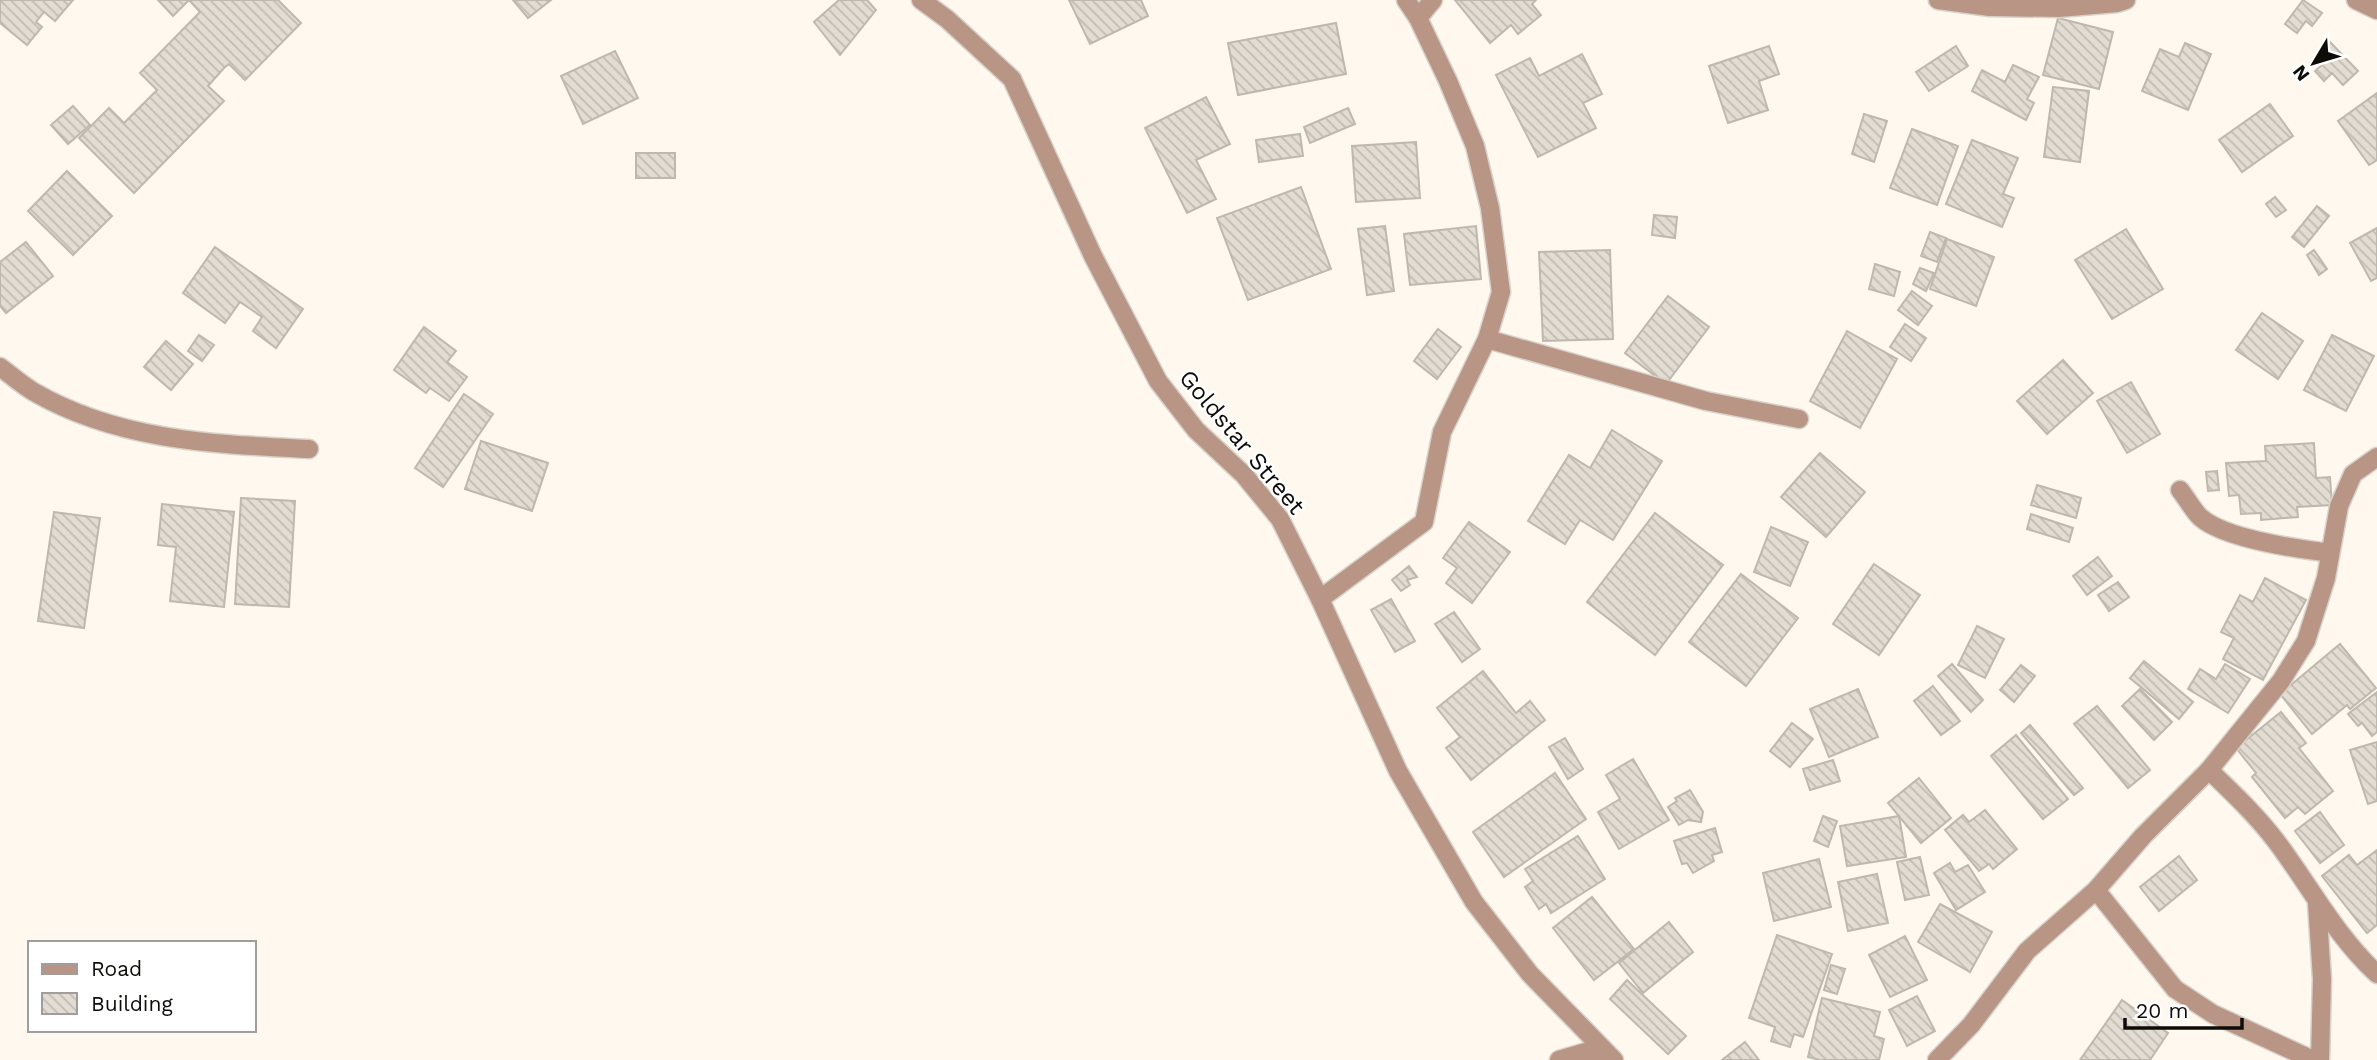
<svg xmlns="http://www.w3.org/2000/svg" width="2377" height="1060" font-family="'Work Sans',sans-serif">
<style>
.building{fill:url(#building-back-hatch);stroke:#beb8ae;stroke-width:2}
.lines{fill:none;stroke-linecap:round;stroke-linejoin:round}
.minor-casing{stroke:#d8d2c9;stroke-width:21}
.minor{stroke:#b99586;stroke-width:18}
.labels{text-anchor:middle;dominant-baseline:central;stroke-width:5;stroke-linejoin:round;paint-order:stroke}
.street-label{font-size:24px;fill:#0e0c09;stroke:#fff}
</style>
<defs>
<pattern id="building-back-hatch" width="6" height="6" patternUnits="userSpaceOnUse" patternTransform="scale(1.75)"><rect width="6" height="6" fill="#e2dcd2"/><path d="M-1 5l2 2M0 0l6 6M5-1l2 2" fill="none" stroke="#c1bcb3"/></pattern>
</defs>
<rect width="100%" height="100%" fill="#fff8ee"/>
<!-- building -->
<g class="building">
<path d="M0,0H73L55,21L44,12L36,22L42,27L27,45L0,23Z"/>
<path d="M158,0H278L301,23L245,80L229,64L224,68L208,86L224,101L134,193L79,138L109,108L124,123L157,90L140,73L200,12L189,0L173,16Z"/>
<path d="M513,0H551L528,18Z"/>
<path d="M839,0H867L876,10L840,55L814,22Z"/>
<path d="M1069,0H1141L1148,16L1090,44Z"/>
<path d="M1455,0H1536L1532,4L1541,15L1518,34L1511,25L1490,43Z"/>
<path d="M2303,0L2322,13L2312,26L2306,21L2297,33L2285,24Z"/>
<path d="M2058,18L2113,32L2099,89L2043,75Z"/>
<path d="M1336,23L1346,74L1238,95L1228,43Z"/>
<path d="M2330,42L2358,71L2343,85L2332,73L2324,81L2315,71L2323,64L2316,56Z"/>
<path d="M2185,43L2211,54L2188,110L2142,91L2160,49L2179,57Z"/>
<path d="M1769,46L1779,74L1759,81L1768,110L1728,123L1709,66Z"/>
<path d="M1956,46L1968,66L1929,91L1916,72Z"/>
<path d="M615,51L638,98L583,124L561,76Z"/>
<path d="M1582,54L1602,94L1583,103L1596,128L1538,157L1496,75L1530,58L1539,76Z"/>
<path d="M2013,65L2039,77L2027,99L2034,103L2026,120L1972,91L1982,70L2005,82Z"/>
<path d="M2053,87L2089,91L2080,162L2044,157Z"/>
<path d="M2377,93V160L2369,165L2338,121Z"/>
<path d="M1206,97L1230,144L1196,160L1216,199L1187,213L1145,128Z"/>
<path d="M2270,104L2293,136L2242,172L2219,140Z"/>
<path d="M73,106L90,125L68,144L51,125Z"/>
<path d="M1348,108L1355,124L1310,143L1304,127Z"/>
<path d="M1864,114L1887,121L1874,162L1852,154Z"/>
<path d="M1912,129L1958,146L1937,205L1890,188Z"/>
<path d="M1300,134L1303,156L1259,162L1256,140Z"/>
<path d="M1972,140L2018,158L2003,194L2014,198L2002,227L1946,204Z"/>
<path d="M1416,142L1420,198L1356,202L1352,146Z"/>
<rect x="636" y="153" width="39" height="25"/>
<path d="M67,171L112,216L73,255L28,211Z"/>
<path d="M1301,187L1331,269L1248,300L1217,218Z"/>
<path d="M2275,197L2286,210L2276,217L2266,204Z"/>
<path d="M2317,206L2329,216L2304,247L2292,237Z"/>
<path d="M1654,215L1677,217L1675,238L1652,235Z"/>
<path d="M1385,226L1394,291L1367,295L1358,229Z"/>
<path d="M1476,226L1481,279L1410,285L1404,234Z"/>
<path d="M2377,228V278L2371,281L2350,243Z"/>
<path d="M2126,229L2163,289L2112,319L2075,260Z"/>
<path d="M1930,232L1946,238L1937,262L1921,256Z"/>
<path d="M1947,239L1994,257L1976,306L1930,289Z"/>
<path d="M26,242L53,276L6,313L0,306V262Z"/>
<path d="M215,247L303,309L276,348L253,331L262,317L240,302L225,323L183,293Z"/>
<path d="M1610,250L1613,339L1543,341L1539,252Z"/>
<path d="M2314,250L2327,269L2319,275L2307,255Z"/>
<path d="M1875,264L1900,272L1894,296L1869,289Z"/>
<path d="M1920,268L1934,273L1926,291L1913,284Z"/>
<path d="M1912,291L1932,306L1918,325L1898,310Z"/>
<path d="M1668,296L1709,327L1666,384L1625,353Z"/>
<path d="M2262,313L2303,341L2278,379L2236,350Z"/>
<path d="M1905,324L1926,338L1911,361L1890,347Z"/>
<path d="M424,327L456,351L447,362L467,377L449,401L430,388L426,393L394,370Z"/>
<path d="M1438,329L1461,347L1437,379L1414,361Z"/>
<path d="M1847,331L1897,359L1860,428L1810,401Z"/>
<path d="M199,335L214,345L202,361L188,351Z"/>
<path d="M2332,335L2374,356L2346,411L2304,390Z"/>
<path d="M166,341L193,364L171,390L144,367Z"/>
<path d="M2063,360L2093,393L2047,434L2017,401Z"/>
<path d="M2131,382L2160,434L2127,453L2097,401Z"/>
<path d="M464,394L493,414L443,487L415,468Z"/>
<path d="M1612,430L1662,461L1613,540L1580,520L1565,544L1528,521L1569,455L1590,468Z"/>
<path d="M481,441L548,463L532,511L465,489Z"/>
<path d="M2314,443L2316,478L2330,477L2332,505L2297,507L2298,517L2261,520V513L2241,514L2239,495L2229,496L2226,463L2266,461L2265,446Z"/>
<path d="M1820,453L1865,492L1826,537L1781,497Z"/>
<path d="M2217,471L2219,490L2208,491L2206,472Z"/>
<path d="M2037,485L2081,498L2076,518L2031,505Z"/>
<path d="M241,498L295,501L289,607L235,604Z"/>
<path d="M162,504L234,512L224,607L170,601L176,547L158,545Z"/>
<path d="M54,512L100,518L84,628L38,621Z"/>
<path d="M1655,513L1723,565L1655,655L1587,602Z"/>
<path d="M2031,514L2073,528L2069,542L2027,529Z"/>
<path d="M1469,522L1510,552L1472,603L1446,583L1457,568L1443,558Z"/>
<path d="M1771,527L1808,542L1790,586L1754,572Z"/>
<path d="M2098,557L2112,576L2087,595L2073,576Z"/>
<path d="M1874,564L1920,595L1879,655L1833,624Z"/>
<path d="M1409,566L1417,577L1407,580L1410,585L1401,591L1392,580Z"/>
<path d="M1741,574L1798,618L1746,686L1689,642Z"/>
<path d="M2265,578L2306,600L2263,680L2223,659L2234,638L2221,632L2240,595L2253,602Z"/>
<path d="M2118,582L2129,597L2109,611L2098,595Z"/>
<path d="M1391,599L1415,641L1395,652L1371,610Z"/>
<path d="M1454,612L1480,649L1462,662L1435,624Z"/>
<path d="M1977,626L2004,639L1985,678L1958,665Z"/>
<path d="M2340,644L2376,688L2350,709L2347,705L2312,734L2280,694Z"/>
<path d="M2144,661L2193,702L2179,719L2130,678Z"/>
<path d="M1952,664L1983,700L1971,712L1938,676Z"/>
<path d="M2225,664L2250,679L2228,713L2188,689L2200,669L2216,679Z"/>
<path d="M2021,665L2035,676L2014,702L2000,690Z"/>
<path d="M1483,671L1516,713L1530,701L1545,720L1471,780L1446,748L1460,737L1437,708Z"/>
<path d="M1933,686L1960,721L1941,735L1914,701Z"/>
<path d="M1858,689L1878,737L1829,757L1810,709Z"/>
<path d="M2140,689L2172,722L2154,740L2122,706Z"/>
<path d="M2377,692V732L2372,736L2362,723L2358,726L2348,714Z"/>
<path d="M2097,706L2150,770L2128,788L2074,724Z"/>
<path d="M2281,712L2306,743L2299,748L2333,791L2305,814L2298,807L2285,818L2252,777L2256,773L2236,748Z"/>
<path d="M1792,723L1813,739L1790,767L1770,751Z"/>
<path d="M2030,725L2083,788L2074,795L2021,733Z"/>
<path d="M2016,735L2068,799L2043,819L1991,756Z"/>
<path d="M1565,738L1583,769L1568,779L1549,747Z"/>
<path d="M2377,742V801L2368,804L2350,750Z"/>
<path d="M1633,759L1669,820L1619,849L1598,812L1620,799L1606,775Z"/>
<path d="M1833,760L1840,781L1810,790L1803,769Z"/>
<path d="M1555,773L1586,819L1504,877L1473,832Z"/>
<path d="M1919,778L1951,818L1921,843L1888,803Z"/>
<path d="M1690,790L1703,812L1701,822L1688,820L1679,825L1668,807L1677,801L1675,798Z"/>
<path d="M1985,810L2017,849L1993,869L1989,864L1979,871L1945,830L1963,815L1969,822Z"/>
<path d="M2320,812L2344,845L2320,863L2295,831Z"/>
<path d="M1823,816L1837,821L1828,847L1814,841Z"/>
<path d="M1899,816L1906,857L1847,866L1840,826Z"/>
<path d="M1715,828L1722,852L1712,855L1714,861L1693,873L1687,863L1682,864L1674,841Z"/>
<path d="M1578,836L1605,879L1551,913L1546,904L1539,909L1525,887L1533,881L1525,869Z"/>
<path d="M2377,850V925L2367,933L2322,876L2349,855L2357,865Z"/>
<path d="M2179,856L2197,880L2159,911L2140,887Z"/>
<path d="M1920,857L1929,895L1905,900L1897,862Z"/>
<path d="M1819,859L1831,907L1774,921L1763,873Z"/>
<path d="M1950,863L1955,872L1968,865L1985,892L1956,910L1934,873Z"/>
<path d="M1877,874L1888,923L1848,931L1838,882Z"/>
<path d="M1592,897L1634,949L1594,980L1553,928Z"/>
<path d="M1940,904L1992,932L1970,972L1918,942Z"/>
<path d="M1669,922L1693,952L1643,993L1619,963Z"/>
<path d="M1777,935L1832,954L1803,1037L1794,1034L1790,1047L1771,1041L1775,1027L1749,1018Z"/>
<path d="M1905,936L1927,980L1890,997L1869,955Z"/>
<path d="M1831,965L1845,969L1837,994L1824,990Z"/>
<path d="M1627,980L1686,1036L1668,1054L1610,999Z"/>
<path d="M1917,996L1935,1031L1907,1046L1889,1010Z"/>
<path d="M1822,998L1880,1012L1874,1036L1884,1039L1879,1060H1820L1808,1057Z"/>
<path d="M2122,1000L2168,1033L2150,1060H2080Z"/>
<path d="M1745,1042L1759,1060H1722Z"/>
</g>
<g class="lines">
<defs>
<g id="minor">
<path d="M921,0L947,19L1012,79L1093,256L1158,381L1196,430L1244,475L1280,519L1320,599L1398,771L1474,902L1530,974L1614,1060"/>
<path d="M1938,0L1990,7L2059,8L2117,3L2126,0"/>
<path d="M2356,0L2377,10"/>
<path d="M1418,18L1433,0"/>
<path d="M1487,339L1706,401L1799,419"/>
<path d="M0,367C11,375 22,385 34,392C119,441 214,444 309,449"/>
<path d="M2180,490C2187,499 2193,510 2200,517C2224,539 2298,549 2330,553"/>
<path d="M1320,599L1424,522L1442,432L1487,339L1501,292L1490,208L1475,146L1448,81L1418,18L1406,0"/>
<path d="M2209,770C2233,793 2256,815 2276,841C2310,886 2335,935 2377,974"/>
<path d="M2096,890L2175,989L2213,1014L2313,1060"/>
<path d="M2317,903L2322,979L2320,1060"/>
<path d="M1559,1060L1586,1052L1610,1057"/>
<path d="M1937,1060L1971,1025L2027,951L2096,890L2143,836L2209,770L2281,681L2306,641L2326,578L2339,506L2353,474L2377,457"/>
</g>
</defs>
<!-- minor casing -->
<use href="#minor" class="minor-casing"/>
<!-- minor -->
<use href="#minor" class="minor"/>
</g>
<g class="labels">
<!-- street labels -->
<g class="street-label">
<text transform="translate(1242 442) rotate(50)">Goldstar Street</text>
</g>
</g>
<!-- legend -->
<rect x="28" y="941" width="228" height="91" fill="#ffffff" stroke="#9f9e9d" stroke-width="2"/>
<rect x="42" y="964" width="35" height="10" fill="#b99586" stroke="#9f9e9d" stroke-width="2"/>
<text x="91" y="976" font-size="21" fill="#0e0c09">Road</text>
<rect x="42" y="993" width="35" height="21" fill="url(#building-back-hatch)" stroke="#9f9e9d" stroke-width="2"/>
<text x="91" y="1011" font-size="21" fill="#0e0c09">Building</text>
<!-- north arrow -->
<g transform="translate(2314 63) rotate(232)" stroke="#ffffff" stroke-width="5" paint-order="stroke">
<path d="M0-5L12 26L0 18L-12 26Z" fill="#0e0c09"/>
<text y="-10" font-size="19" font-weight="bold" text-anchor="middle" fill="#0e0c09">N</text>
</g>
<!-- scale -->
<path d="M2125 1018v10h117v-10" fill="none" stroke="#0e0c09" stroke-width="3.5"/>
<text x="2136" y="1018" font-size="21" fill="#0e0c09" stroke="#ffffff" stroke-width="5" paint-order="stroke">20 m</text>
</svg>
